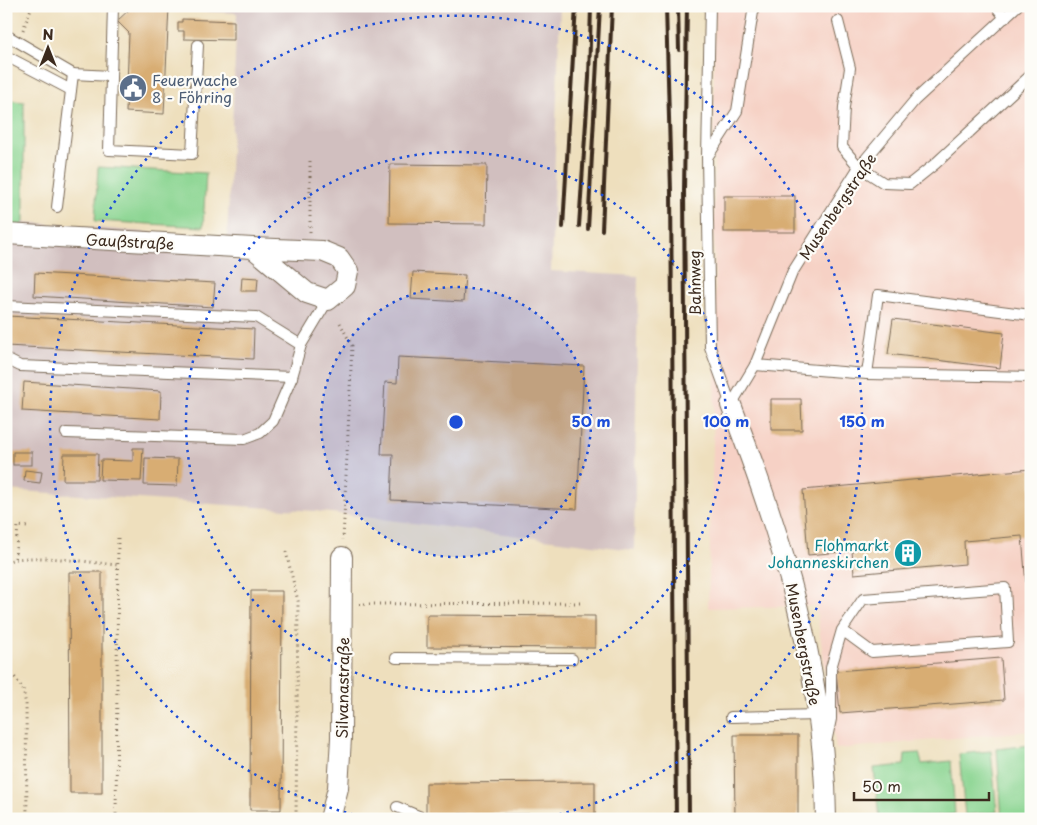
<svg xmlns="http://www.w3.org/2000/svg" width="1037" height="825" font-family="'Playpen Sans',sans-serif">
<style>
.built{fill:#f6d1c5}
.industrial{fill:#d1bfbf}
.green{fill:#89d490;stroke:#627f57}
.building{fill:#d8ad73}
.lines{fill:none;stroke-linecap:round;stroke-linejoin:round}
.lane-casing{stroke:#7a6956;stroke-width:12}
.street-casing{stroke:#7a6956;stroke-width:22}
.path{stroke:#7a6956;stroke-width:3;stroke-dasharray:1 4;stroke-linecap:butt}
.lane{stroke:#fff;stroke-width:10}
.street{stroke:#fff;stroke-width:20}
.rail{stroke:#3b2a1e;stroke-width:4}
.ring{fill:none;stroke:#1d4ed8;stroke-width:2.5;stroke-dasharray:2.5 5}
.labels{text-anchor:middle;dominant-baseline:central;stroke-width:4.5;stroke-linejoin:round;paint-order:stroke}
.service-label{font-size:15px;fill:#4e5e75;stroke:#fdfcf7;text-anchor:start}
.street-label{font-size:15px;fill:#3b2a1e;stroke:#fdfcf7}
.culture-label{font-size:15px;fill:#0d838f;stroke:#fdfcf7;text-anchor:end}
.centre{fill:#1d4ed8;stroke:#fdfcf7;stroke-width:2.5}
.ring-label{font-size:15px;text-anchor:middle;font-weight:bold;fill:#1d4ed8;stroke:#fdfcf7;stroke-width:4.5;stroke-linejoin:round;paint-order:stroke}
</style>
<rect width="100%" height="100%" fill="#fdfcf7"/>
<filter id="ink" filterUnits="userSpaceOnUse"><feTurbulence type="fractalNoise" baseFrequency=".02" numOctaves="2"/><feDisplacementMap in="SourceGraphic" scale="10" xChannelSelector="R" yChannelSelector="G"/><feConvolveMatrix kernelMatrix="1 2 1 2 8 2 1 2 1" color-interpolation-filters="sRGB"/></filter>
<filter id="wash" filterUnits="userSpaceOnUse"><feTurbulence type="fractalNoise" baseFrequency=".0096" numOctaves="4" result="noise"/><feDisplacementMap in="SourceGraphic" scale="20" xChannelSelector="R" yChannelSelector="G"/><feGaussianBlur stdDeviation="1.12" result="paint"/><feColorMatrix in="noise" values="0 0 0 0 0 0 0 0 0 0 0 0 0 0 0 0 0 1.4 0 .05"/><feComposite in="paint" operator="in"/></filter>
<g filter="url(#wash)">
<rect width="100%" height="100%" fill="#eedfbd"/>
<!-- built -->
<path class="built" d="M714,6H1031V731L836,749L816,606L708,608L716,346L714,229Z"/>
<!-- industrial -->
<path class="industrial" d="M194,6H560L551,271L638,276L634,550L315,511L6,490V241L24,222L227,239L237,13L194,11Z"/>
<!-- green -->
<g class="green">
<path d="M6,100L24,102V222L6,241Z"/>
<path d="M98,167L206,173L203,227L95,221Z"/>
<path d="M1031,745V819H1002L997,749Z"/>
<path d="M991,751L997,812L965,815L959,754Z"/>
<path d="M919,753L922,764L951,761L955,814L899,819H879L874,768L904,765L905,754Z"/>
</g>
<g id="blocks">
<!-- building -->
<g class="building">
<path d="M131,6H169L164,114L126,112L129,33L117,21L131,8Z"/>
<path d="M182,19L234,21V40L184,39V31H178V22H182Z"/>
<path d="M390,164L487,165L486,224L389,223Z"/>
<rect x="724" y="196" width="71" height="36"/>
<path d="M413,272L465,275L463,302L411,299Z"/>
<path d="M35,273L215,283L213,307L34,296Z"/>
<path d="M242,277L258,278L257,291H241Z"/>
<path d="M7,316L254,329L253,359L6,346Z"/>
<path d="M893,319L1004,333L1000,368L888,354Z"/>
<path d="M398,357L584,366L577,509L391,500L393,454H381L385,382L397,383Z"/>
<path d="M24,382L161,391L160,419L22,411Z"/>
<path d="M771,399H801L802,430H771Z"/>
<path d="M133,448H143L141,481L100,480L101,460L133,461Z"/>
<rect x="13" y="452" width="19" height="13"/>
<path d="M64,454H98L97,480H63Z"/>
<path d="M145,458L178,459L177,486L144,485Z"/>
<path d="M1031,469V622H1029L1022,536L964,541L965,564L854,574L852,551L808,555L803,490Z"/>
<path d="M25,470L42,472L40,483L24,481Z"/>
<path d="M69,572H102V793H70Z"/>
<path d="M251,591H282L281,810H250Z"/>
<path d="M427,615L595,616V648L427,647Z"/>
<path d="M1001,658L1004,700L840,713L836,671Z"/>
<path d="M734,735H798V819H735Z"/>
<path d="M595,782V814H426V783Z"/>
</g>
</g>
</g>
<g filter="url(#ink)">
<use href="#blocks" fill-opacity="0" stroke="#7a6956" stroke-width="1"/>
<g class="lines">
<defs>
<g id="lane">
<path d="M113,6L109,150L192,154L198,45"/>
<path d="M710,6L707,157L710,347L731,405"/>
<path d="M996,6L1005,18"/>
<path d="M838,21L850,68L844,107L842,147L859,167L884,183L910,184L935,164L1031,75"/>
<path d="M6,35L73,74L111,76"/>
<path d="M6,56L71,90"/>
<path d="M708,156L737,111L754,6"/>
<path d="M57,207L73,74"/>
<path d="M6,306L256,317L301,345"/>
<path d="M6,359L20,366L292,377"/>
<path d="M755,365L867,374L1031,377"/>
<path d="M867,374L878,295L1031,315"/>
<path d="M731,405L755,365L792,273L859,167L915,100L1017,6"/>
<path d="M66,433L244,439L260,433L273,421L292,377L301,345L328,300"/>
<path d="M396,658L572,659"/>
<path d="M731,717L818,715"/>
<path d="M827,738L831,719V668L842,630L863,599L1005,588L1008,642L872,652L842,630"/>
<path d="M397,807L426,819"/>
</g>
<g id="street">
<path d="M6,234L253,248L322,251L339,258L348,271L345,286L328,300L307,293L253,248"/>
<path d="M731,405C783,540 825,673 826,819"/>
<path d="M330,819L338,788L341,738L342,557"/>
</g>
</defs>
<!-- lane casing -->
<use href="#lane" class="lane-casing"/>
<!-- street casing -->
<use href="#street" class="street-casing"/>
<!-- path -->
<g class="path">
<path d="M23,30L32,6"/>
<path d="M310,232V157"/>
<path d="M340,323L352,346L343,540"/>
<path d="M286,552L298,601L296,819"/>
<path d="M15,558L18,526L27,527"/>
<path d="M6,562C29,552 91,563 118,565"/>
<path d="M359,604L583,603"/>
<path d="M6,665L23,689L26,705L27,819"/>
<path d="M116,819L118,536"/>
</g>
<!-- lane -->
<use href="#lane" class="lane"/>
<!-- street -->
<use href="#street" class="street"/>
<!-- rail -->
<g class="rail">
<path d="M666,6L671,192L676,819"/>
<path d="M678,6L679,50"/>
<path d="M687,6L684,190L689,819"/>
<path d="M579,226L589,78L591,6"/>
<path d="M563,227L576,6"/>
<path d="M588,229L600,6"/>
<path d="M602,230L612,6"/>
</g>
</g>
</g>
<!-- distance rings -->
<circle cx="456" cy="422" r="135" fill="#1d4ed8" fill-opacity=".12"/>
<g class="ring">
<circle cx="456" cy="422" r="135"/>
<circle cx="456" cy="422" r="270"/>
<path d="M368 818A406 406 0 1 1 544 818"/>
</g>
<!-- icons -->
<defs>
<symbol id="civic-disc" viewBox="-11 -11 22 22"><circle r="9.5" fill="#5c6f8a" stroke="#fdfcf7"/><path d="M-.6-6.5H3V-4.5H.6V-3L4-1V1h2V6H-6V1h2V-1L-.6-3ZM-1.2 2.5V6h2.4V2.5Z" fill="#fff"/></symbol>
<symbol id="building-disc" viewBox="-11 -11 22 22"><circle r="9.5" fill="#0f9aa8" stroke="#fdfcf7"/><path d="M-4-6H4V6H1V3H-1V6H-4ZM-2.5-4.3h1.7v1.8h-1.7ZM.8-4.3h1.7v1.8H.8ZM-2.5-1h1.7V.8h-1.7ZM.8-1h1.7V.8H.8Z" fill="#fff"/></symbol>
</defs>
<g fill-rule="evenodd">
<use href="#civic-disc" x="117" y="72" width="32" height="32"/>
<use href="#building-disc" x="892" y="537" width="32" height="32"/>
</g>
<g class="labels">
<!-- service labels -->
<g class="service-label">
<text x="152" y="79">Feuerwache<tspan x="152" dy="17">8 - Föhring</tspan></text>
</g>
<!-- street labels -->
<g class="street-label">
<text transform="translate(837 206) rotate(-56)">Musenbergstraße</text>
<text transform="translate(130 241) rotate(3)">Gaußstraße</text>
<text transform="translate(694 283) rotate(-91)">Bahnweg</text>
<text transform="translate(804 644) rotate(79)">Musenbergstraße</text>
<text transform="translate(342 688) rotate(-89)">Silvanastraße</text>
</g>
<!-- culture labels -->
<g class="culture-label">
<text x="889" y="544">Flohmarkt<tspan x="889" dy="17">Johanneskirchen</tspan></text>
</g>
</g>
<circle cx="456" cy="422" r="8" class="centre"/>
<g class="ring-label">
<text x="591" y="427">50 m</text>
<text x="726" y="427">100 m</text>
<text x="862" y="427">150 m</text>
</g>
<!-- margin -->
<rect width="1037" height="825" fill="none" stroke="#fdfcf7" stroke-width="25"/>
<!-- north arrow -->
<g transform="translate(48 48)" stroke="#fdfcf7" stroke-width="4" paint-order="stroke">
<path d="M0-4L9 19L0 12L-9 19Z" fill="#3b2a1e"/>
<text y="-8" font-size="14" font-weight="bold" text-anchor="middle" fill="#3b2a1e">N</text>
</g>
<!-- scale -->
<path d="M854 792v8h135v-8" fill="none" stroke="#3b2a1e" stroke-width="2.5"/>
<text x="862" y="792" font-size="15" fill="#3b2a1e" stroke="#fdfcf7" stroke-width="4" paint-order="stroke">50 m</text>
</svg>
